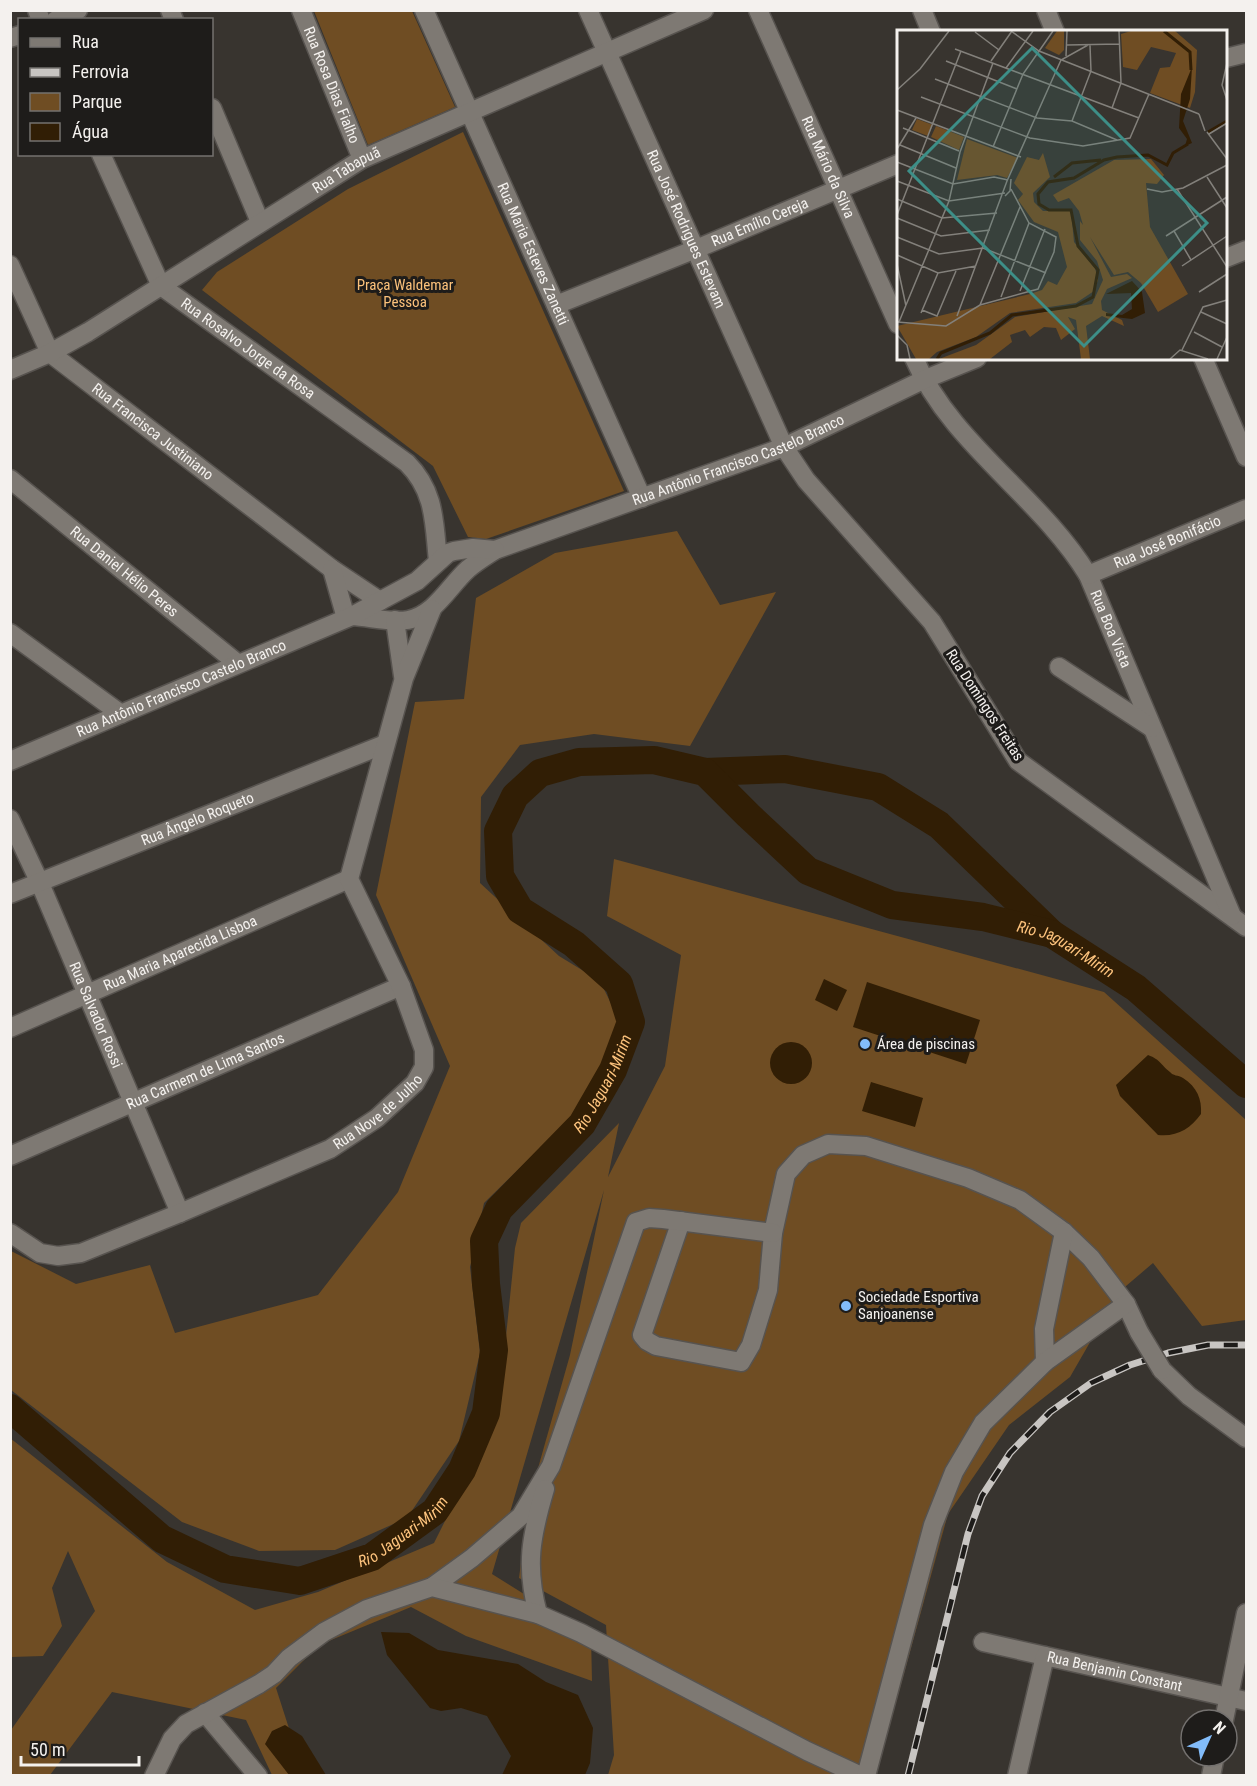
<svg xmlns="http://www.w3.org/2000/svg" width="1257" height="1786" font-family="'Roboto Condensed',sans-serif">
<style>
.green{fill:#6f4d23}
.water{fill:#311e05}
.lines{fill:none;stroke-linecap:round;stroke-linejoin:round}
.river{stroke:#311e05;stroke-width:28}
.minor-casing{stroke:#57534f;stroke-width:21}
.minor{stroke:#7e7973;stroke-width:18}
.rail-casing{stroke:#c8c5c2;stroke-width:7}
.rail{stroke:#1e1c1a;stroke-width:4.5;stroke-dasharray:14;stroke-linecap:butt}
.minor-bridge-casing{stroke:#57534f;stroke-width:21;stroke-linecap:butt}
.minor-bridge{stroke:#7e7973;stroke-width:18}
.poi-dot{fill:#82bcfa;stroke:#1e1c1a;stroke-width:2}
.labels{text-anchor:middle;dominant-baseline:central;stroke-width:6;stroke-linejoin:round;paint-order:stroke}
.street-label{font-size:15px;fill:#f4f1ee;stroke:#1e1c1a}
.park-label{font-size:15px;fill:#fcc27b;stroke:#1e1c1a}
.poi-label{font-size:15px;fill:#f4f1ee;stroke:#1e1c1a;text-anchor:start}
.water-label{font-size:16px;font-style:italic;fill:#fdc37d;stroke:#1e1c1a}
.inset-river{fill:none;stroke:#311e05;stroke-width:3}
.inset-road{fill:none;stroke:#83807b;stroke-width:1.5}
.view{fill:#3d8f88;fill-opacity:0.15;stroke:#3d8f88;stroke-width:3}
.inset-edge{fill:none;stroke:#f4f1ee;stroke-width:3}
</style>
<rect width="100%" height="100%" fill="#38342f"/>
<!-- green -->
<g class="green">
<path d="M314,11H412L455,107L368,145Z"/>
<path d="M463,132L624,491L486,539L468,537L433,466L202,290L217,272L348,189Z"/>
<path d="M677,531L720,605L776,592L690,746L594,734L520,745L481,797L480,883L559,956L600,981L622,1026L581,1108L484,1203L470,1267L480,1353L459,1441L407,1518L335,1550L259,1551L182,1522L11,1390V1251L76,1284L150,1265L175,1333L318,1295L398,1192L450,1066L376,895L415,702L464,699L476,598L555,553Z"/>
<path d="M614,859L1104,992L1246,1120V1320L1202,1326L1153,1263L1119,1292L1070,1377L1009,1425L948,1514L876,1775H608L614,1755L606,1625L519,1578L529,1500L570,1355L604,1190L492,1574L591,1636L592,1681L466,1636L411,1607L319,1645L276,1688L304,1775H272L246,1720L112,1692L50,1775H11V1730L95,1611L68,1551L52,1588L62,1626L43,1656L11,1657L10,1438L167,1562L255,1610L318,1592L434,1543L498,1415L515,1248L521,1223L619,1123L608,1177L665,1066L681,955L607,916Z"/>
</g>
<!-- water -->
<g class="water">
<path d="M824,979L847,990L837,1011L815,1000Z"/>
<path d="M867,982L980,1020L966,1064L853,1027Z"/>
<circle cx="791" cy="1063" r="21"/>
<path d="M1148,1055C1161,1060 1160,1064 1170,1072C1173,1076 1178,1075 1183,1078C1197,1087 1202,1099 1201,1114C1190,1129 1177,1137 1158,1135L1120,1096L1116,1085Z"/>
<path d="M871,1082L923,1098L915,1127L862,1111Z"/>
<path d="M381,1632L409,1633L438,1650L518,1664L546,1682L578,1695L593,1728L590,1763L585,1775H502L511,1756L487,1716L461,1708L441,1711L430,1708L387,1655Z"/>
<path d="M285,1725L302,1736L326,1775H289L265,1744L272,1731Z"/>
</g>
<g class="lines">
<!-- river -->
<g class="river">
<path d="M705,772L785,769L878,787L939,825L1052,934"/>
<path id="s1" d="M10,1408L162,1539L225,1569L300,1581L372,1557L435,1511L462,1470L486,1413L494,1350L486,1284L484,1241L499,1209L582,1124L613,1070L631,1022L619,984L574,944L520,910L500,876L498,831L515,796L540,773L579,762L654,760L705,772L748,815L808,871L892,905L983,917L1052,934L1136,988L1246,1084"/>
</g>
<defs>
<g id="minor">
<path d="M37,10L41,20"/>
<path d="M170,10L174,20"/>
<path id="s2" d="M301,10L362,159"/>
<path id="s3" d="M424,10L642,498"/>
<path id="s4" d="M588,10L784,447L806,480L932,622L1018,761L1246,927"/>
<path id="s5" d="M758,10L898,324"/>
<path d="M922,10L931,32"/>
<path d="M1046,10L1055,32"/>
<path d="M56,20L78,10"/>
<path d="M10,38L20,35"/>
<path d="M1226,58L1246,53"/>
<path d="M212,108L260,222"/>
<path id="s6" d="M101,154L161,286L407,463C436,492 434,524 438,561"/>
<path d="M1226,258L1246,250"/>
<path id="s7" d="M10,265L50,353L332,569L380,601"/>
<path id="s8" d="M556,305L696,249L898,164"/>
<path id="s9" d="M914,358C951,444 1040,496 1088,575L1232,916"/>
<path d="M1203,358L1246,457"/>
<path id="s10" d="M10,370L50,353L88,332L362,159L704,10"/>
<path id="s11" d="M10,479L237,663"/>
<path d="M332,569L346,618"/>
<path id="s12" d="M1088,575L1246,509"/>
<path id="s13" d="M352,616C370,617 391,623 408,620C435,615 449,586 468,569C476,562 486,556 495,550L784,447L923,380L977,358"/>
<path d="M395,620L403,676"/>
<path d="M10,633L121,714"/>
<path d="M1059,667L1152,728"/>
<path id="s14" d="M10,761L352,616L417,581L448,553L454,551L473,548L495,550"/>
<path id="s15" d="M10,819L39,881L180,1213"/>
<path id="s16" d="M10,894L385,744"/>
<path id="s17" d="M10,1028L349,879"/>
<path id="s18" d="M10,1156L401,986"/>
<path d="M681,1221L642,1335L647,1341L656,1346L741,1362L751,1345L768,1290L773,1233L786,1174L803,1155L828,1144L866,1146L968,1178L1020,1200L1064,1232L1091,1258L1126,1304L1139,1332"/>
<path id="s19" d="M10,1233L40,1253L58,1256L81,1253L180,1213L330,1149L377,1118L415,1083L424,1067V1050L401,986L349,879L404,678L432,609"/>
<path d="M1045,1362L1044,1329L1064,1232"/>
<path d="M1162,1370L1189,1396L1246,1438"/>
<path d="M432,1587L472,1558L521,1516L551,1466L636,1222L649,1218L663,1219L773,1233"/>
<path d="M538,1614C525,1566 531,1536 545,1489"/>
<path id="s20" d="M983,1642L1246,1701"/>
<path d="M205,1713L258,1776"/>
<path d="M1224,1720L1246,1613"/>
<path d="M154,1776L172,1739L186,1724L259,1684L274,1674L289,1658L324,1632L367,1609L432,1587L538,1614L581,1633L807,1751L861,1776"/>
<path d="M866,1776L933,1525L954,1472L983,1423L1045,1362L1126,1304"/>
<path d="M1017,1776L1045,1656"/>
<path d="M1211,1776L1215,1756"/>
</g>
</defs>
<!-- minor casing -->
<use href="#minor" class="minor-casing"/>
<!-- minor -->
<use href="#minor" class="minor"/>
<defs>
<path id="rail" d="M908,1776L968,1534L982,1496L1010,1453L1050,1412L1091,1383L1130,1365L1168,1353L1208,1345H1246"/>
</defs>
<!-- rail casing -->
<use href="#rail" class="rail-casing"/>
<!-- rail -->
<use href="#rail" class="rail"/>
<defs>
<path id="minor-bridge" d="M1139,1332L1162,1370"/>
</defs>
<!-- minor-bridge casing -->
<use href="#minor-bridge" class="minor-bridge-casing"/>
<!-- minor-bridge -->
<use href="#minor-bridge" class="minor-bridge"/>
</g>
<!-- markers -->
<g class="poi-dot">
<circle cx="865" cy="1044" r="6"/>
<circle cx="846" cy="1306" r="6"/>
</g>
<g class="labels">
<!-- street labels -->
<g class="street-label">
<text stroke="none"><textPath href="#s2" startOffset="81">Rua Rosa Dias Fialho</textPath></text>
<text stroke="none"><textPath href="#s5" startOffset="172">Rua Mário da Silva</textPath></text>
<text stroke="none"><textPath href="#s10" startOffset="392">Rua Tabapuã</textPath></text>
<text stroke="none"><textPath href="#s8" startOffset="220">Rua Emílio Cereja</textPath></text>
<text stroke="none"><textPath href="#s4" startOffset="240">Rua José Rodrigues Estevam</textPath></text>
<text stroke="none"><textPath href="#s3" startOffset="267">Rua Maria Esteves Zanetti</textPath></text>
<text stroke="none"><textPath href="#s6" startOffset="252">Rua Rosalvo Jorge da Rosa</textPath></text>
<text stroke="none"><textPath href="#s7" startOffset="226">Rua Francisca Justiniano</textPath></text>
<text stroke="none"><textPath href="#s13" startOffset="429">Rua Antônio Francisco Castelo Branco</textPath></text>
<text stroke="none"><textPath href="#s12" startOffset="86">Rua José Bonifácio</textPath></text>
<text stroke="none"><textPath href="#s11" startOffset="147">Rua Daniel Hélio Peres</textPath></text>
<text stroke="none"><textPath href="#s9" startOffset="338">Rua Boa Vista</textPath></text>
<text stroke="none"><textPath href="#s14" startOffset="186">Rua Antônio Francisco Castelo Branco</textPath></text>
<text transform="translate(985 705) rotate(57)">Rua Domingos Freitas</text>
<text stroke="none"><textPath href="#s16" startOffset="202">Rua Ângelo Roqueto</textPath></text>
<text stroke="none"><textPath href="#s17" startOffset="186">Rua Maria Aparecida Lisboa</textPath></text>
<text stroke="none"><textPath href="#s15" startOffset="214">Rua Salvador Rossi</textPath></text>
<text stroke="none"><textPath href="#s18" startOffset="213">Rua Carmem de Lima Santos</textPath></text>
<text stroke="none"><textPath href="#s19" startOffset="408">Rua Nove de Julho</textPath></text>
<text stroke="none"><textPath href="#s20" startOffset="135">Rua Benjamin Constant</textPath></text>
</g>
<!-- park labels -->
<g class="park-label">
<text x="405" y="285">Praça Waldemar<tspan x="405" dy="17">Pessoa</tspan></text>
</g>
<!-- poi labels -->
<g class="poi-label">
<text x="877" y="1044">Área de piscinas</text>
<text x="858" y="1297">Sociedade Esportiva<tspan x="858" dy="17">Sanjoanense</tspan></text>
</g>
<!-- water labels -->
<g class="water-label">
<text stroke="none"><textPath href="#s1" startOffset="1956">Rio Jaguari-Mirim</textPath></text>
<text stroke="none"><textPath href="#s1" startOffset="984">Rio Jaguari-Mirim</textPath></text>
<text stroke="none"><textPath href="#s1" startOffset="462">Rio Jaguari-Mirim</textPath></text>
</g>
</g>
<!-- overview -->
<g transform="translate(897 30)">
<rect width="330" height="330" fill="#38342f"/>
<path d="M160,1H167V20L162,25L148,18ZM234,1H278L300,20L298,62L293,78L253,63L263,38L273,37L279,23L254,17L240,40L226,37L224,4ZM20,89L36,95L31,106L15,100ZM39,96L67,107L62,120L34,107ZM70,109L121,128L110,148L100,145L60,150ZM146,123L153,147L136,163L137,172L146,181H174L177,212L198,238L201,250L197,261L179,273L113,283L79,307L40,322L32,329H19L0,296L133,264L145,260L151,251L160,255L170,237L161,202L137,192L121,170L126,164L117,153L130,127L142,130ZM254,129L267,145L260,154L249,153L253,197L291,264L261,282L244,253L231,242L217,245L193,207L214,247L230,244L235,248L210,259L204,271L205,280L225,290L227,296L205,286L189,296L193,329H184L179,290L171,287L178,299L164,310L159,298L147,297L133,307L128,300L113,305L115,312L93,329H42L79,315L118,287L195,274L206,250L200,231L183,210V191L186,195L182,181L172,168L161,172L156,165L217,130Z" fill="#6f4d23"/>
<path d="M295,37L293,69L286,91L295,113L288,116L290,109L282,98L284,64ZM235,251L245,262L248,283L235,289L209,286V283L225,285L235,279L234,263L209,264Z" fill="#311e05"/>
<path class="inset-river" d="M267,1L293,22L294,40M311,102L330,91M157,147L175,133L204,130M40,329L44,323L93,303L115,285L179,276L196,267L201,240L181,216L174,180H152L142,174L141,164L151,152L177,148L207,130L220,127L251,125L270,135L276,123L291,114"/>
<path class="inset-road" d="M114,1L142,21L302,84M78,2L102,20M170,15L222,14M58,19L242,88M169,26L170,1M49,31L120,59M94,31L115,1M330,33L325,55L329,67L330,62M109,38L136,1M38,49L140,88L175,91L220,110M0,60L23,39L52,1M24,67L133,108L186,116L233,108L252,64M215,78L224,53L222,1M0,80L124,127M302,84L308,101M175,91L194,41L193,15M6,98L62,121M310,102L330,129M312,104L330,93M3,115L59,138M96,117L126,44L156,1M0,119L19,88M0,132L56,154L97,147L111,150M310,147L330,178M0,151L52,171L108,163M250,159L265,162L286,158L330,135M280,159L330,237M108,166L113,161L114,149M0,169L45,188L100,183M0,185L64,21M0,188L44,206L93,200M277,201L294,230M269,206L330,167M0,207L42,224L86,218L149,243M0,225L41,243L79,236M0,234L9,276M285,236L330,206M123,261L148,199M302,262L330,244M104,267L132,193M83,275L123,177M25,280L40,286L59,241M304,282L330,294M24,283L41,243M60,286L110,151L164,30L191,15M0,292L49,296L83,275L141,259L157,222L159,207L132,193L114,159M2,292L52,171L63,122L96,33M297,302L325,317M0,305L10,315L13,329M285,320L306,277L330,270M273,329L283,320L311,329M320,329L330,307"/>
<path class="view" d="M135,18L310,193L187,316L12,141Z"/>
<rect width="330" height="330" class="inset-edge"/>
</g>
<!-- border -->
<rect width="1257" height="1786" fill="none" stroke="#f4f1ee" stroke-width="24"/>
<!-- legend -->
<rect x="18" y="18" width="195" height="138" fill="#1e1c1a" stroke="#74716f" stroke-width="1.5"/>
<rect x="30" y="38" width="30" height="9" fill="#7e7973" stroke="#74716f" stroke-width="1.5"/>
<text x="72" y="48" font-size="18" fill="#f4f1ee">Rua</text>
<rect x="30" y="68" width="30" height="9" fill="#c8c5c2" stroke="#74716f" stroke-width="1.5"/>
<text x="72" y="78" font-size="18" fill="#f4f1ee">Ferrovia</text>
<rect x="30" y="93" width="30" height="18" fill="#6f4d23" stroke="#74716f" stroke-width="1.5"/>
<text x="72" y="108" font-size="18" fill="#f4f1ee">Parque</text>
<rect x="30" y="123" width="30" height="18" fill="#311e05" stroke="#74716f" stroke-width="1.5"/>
<text x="72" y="138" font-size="18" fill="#f4f1ee">Água</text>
<!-- north arrow -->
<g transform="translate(1209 1738) rotate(45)"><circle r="28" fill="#1e1c1a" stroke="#74716f" stroke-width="1.5"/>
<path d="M0-4.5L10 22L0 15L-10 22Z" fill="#82bcfa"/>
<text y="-9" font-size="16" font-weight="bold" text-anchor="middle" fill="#f4f1ee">N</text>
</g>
<!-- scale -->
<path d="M21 1756v9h118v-9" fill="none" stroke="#f4f1ee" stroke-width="3"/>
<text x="30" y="1756" font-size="18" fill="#f4f1ee" stroke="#1e1c1a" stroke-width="4.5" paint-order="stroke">50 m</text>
</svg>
